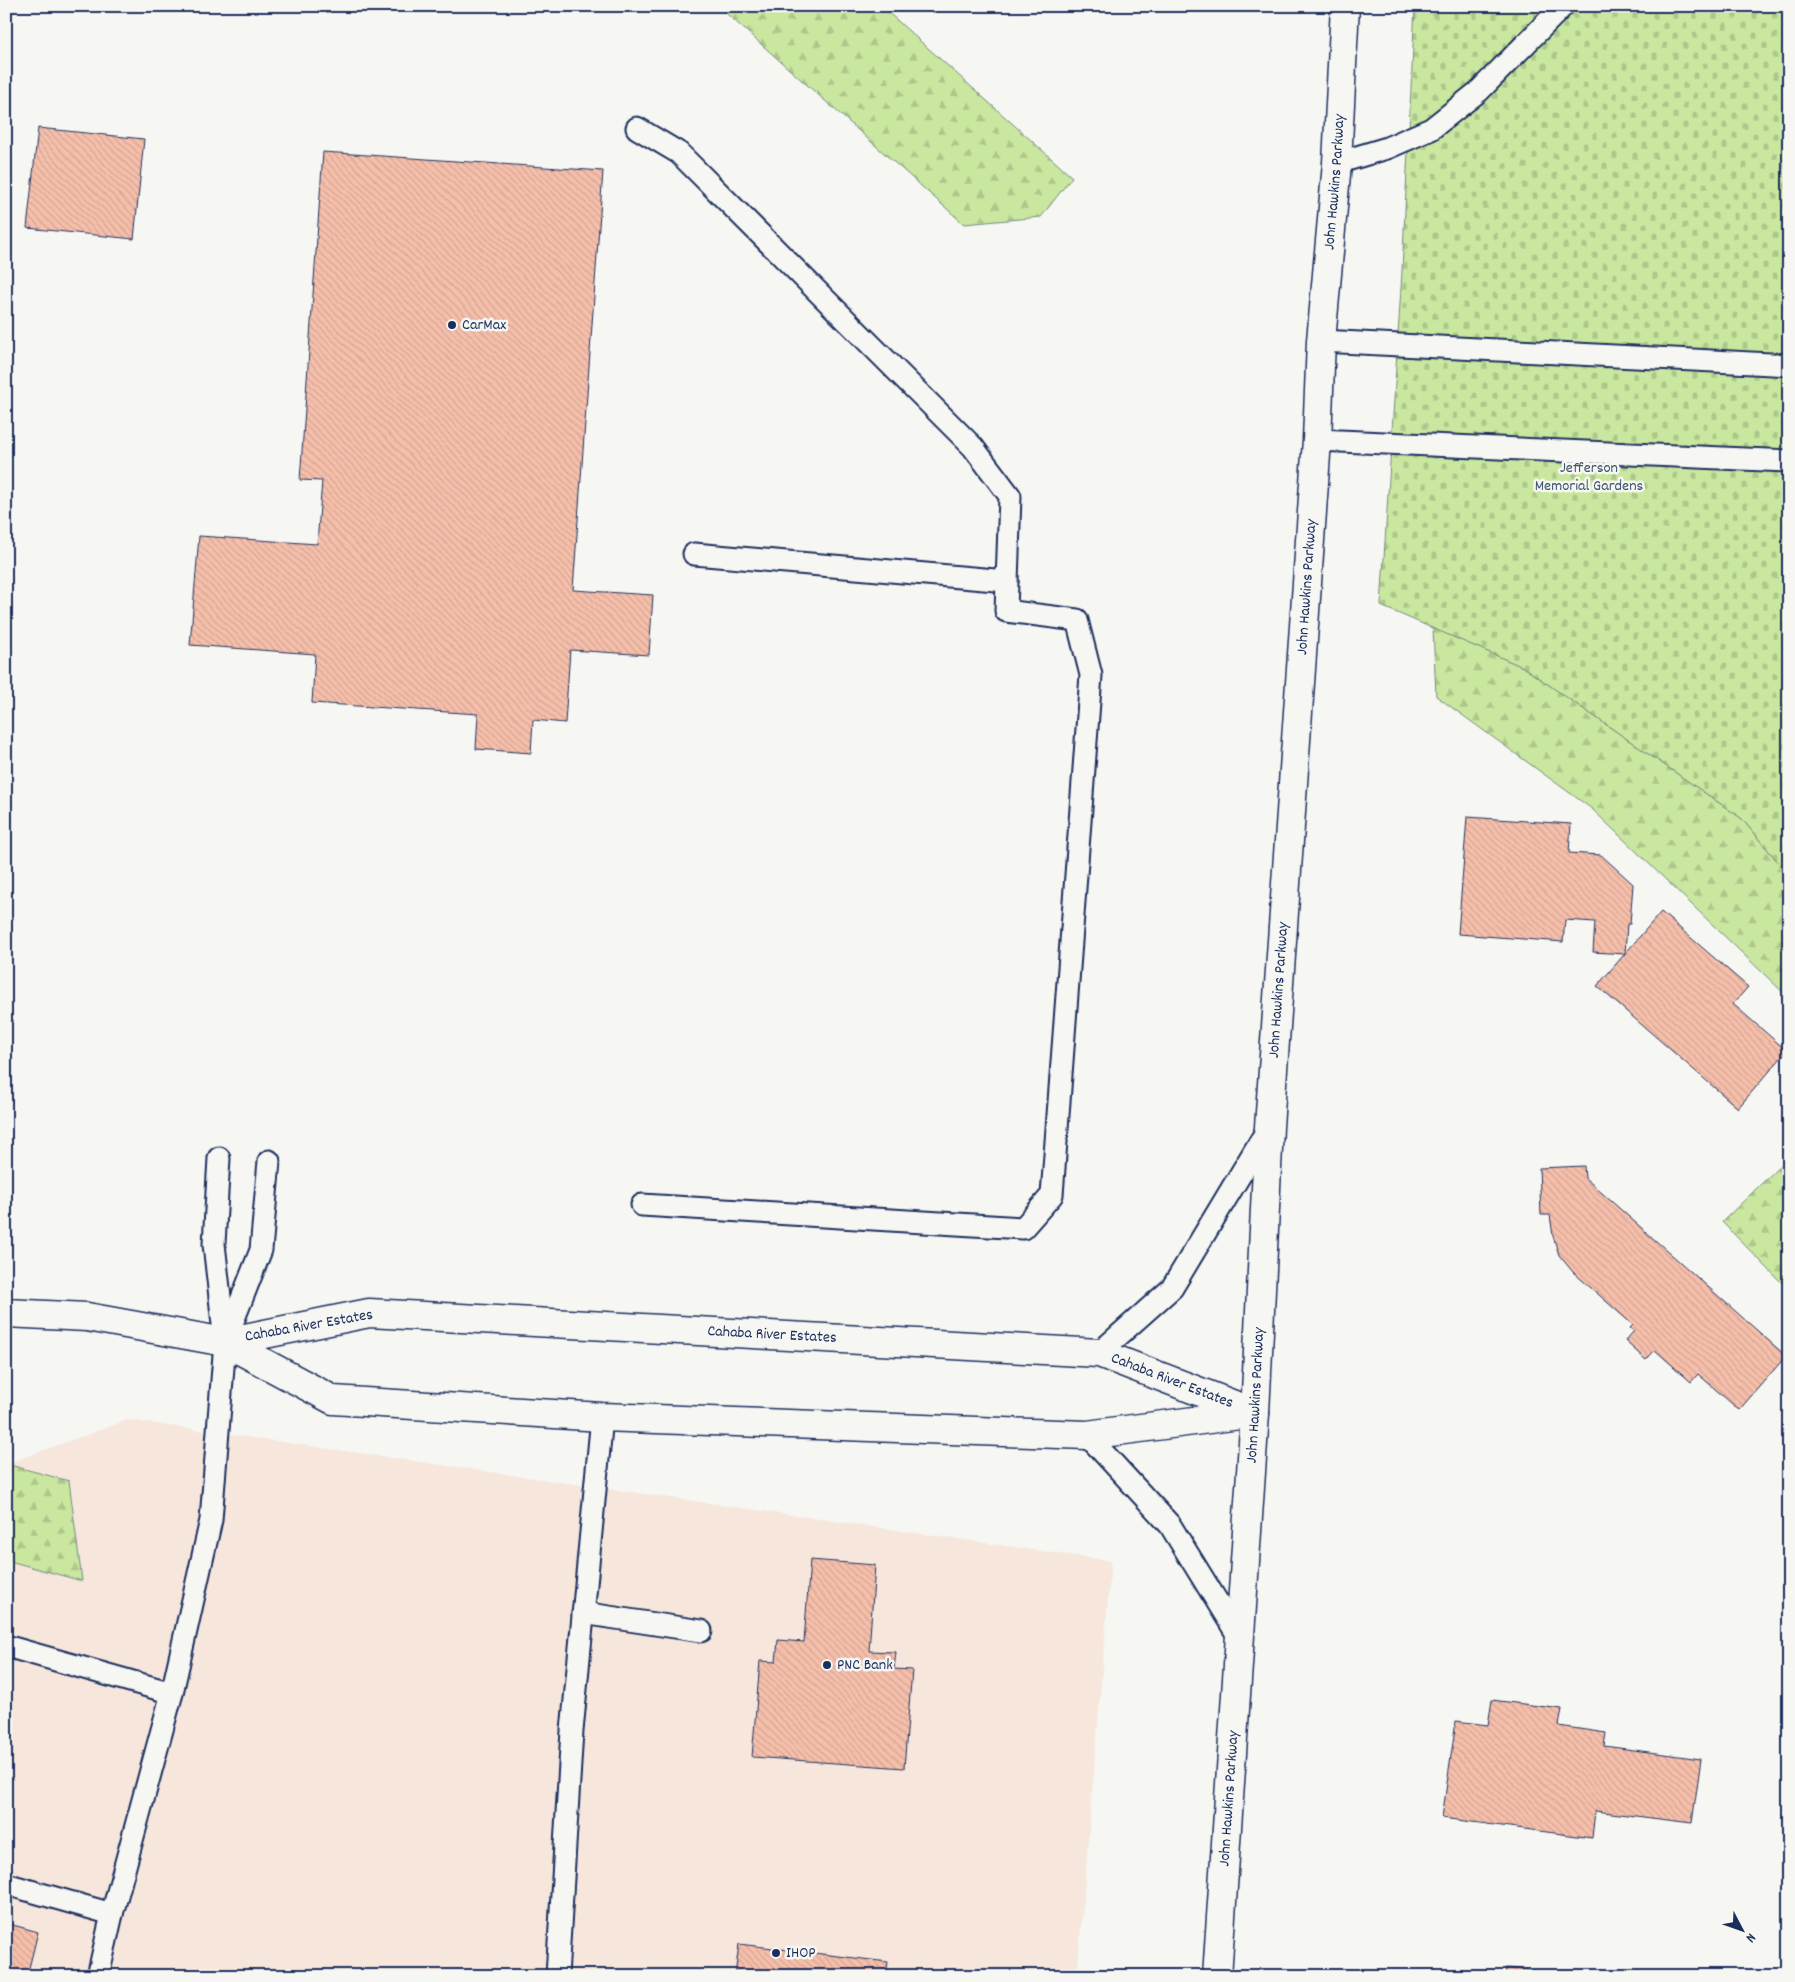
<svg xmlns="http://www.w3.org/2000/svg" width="1795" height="1982" font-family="Dekko,sans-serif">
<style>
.built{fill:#f6e6dc}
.forest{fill:url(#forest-firs);stroke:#728b7e}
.cemetery{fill:url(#cemetery-stones);stroke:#728b7e}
.building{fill:url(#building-back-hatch);stroke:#1b2f5e}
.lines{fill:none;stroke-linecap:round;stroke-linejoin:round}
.lane-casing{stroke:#1b2f5e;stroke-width:25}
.street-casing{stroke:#1b2f5e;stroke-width:31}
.secondary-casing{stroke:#1b2f5e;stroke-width:31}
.lane{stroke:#f6f6f2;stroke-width:21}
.street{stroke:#f6f6f2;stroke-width:28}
.secondary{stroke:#f6f6f2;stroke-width:28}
.poi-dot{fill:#1b2f5e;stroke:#f6f6f2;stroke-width:2}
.labels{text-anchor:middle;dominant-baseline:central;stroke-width:5;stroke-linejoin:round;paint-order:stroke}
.street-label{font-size:16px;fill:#1b2f5e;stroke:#f6f6f2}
.poi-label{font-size:16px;fill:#1b2f5e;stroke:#f6f6f2;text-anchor:start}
.park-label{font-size:16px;fill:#3e546b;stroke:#f6f6f2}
</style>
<defs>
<pattern id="forest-firs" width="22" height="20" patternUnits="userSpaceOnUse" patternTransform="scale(1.25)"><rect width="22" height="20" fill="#cae79f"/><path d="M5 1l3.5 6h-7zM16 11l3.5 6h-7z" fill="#adc68b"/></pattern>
<pattern id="cemetery-stones" width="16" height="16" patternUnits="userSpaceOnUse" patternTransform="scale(1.25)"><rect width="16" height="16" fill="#cae79f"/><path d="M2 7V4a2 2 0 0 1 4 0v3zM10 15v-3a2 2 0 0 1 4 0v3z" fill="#adc68b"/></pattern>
<pattern id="building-back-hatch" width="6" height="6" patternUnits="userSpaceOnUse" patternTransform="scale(1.25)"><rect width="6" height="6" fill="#f6bfaa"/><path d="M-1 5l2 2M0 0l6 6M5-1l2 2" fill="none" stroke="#d2a495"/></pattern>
</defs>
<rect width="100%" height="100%" fill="#f6f6f2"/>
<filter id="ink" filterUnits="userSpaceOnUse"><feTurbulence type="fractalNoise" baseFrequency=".02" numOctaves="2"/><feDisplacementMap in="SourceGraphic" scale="10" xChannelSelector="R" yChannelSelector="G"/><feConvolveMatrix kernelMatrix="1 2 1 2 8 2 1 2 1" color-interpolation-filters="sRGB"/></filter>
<g filter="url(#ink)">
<!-- built -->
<path class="built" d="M128,1420L1111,1561L1077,1976H6V1464Z"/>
<!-- forest -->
<g class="forest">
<path d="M718,6H881L1072,177L1041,217L964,224Z"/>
<path d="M1433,628L1523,667L1741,818L1789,875V998L1592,809L1436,696Z"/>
<path d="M1789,1157V1290L1722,1222Z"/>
<path d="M6,1464L69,1481L82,1581L6,1560Z"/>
</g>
<!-- cemetery -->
<path class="cemetery" d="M1415,6H1789V875L1741,818L1523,667L1381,606L1402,272Z"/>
<!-- building -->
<g class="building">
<path d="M38,128L144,139L134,239L27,228Z"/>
<path d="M323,152L603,171L573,590L653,595L649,655L570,650L565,723L533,720L531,753L476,749L478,714L312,703L315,654L190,645L199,536L317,544L322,481L300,480Z"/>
<path d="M1467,817L1571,824L1569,853L1601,855L1633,884L1630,924H1627L1625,954L1593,952L1595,922L1565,920L1563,942L1458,934Z"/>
<path d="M1661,912L1748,987L1733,1004L1787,1051L1738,1108L1597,986Z"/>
<path d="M1584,1166L1585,1178L1786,1356L1739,1410L1698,1374L1691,1382L1655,1350L1646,1360L1625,1341L1634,1331L1630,1328L1633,1325L1573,1272L1559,1255L1553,1236L1550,1215H1541L1539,1168Z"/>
<path d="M810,1560L875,1565L869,1651L896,1652L894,1669L912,1670L904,1768L752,1757L760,1661L776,1662L778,1640L804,1642Z"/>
<path d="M1492,1700L1562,1709L1559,1726L1606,1733L1604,1746L1701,1759L1692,1823L1595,1811L1592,1838L1442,1818L1456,1721L1488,1725Z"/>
<path d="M6,1923L38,1932L27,1976H6Z"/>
<path d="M739,1944L888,1962L886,1976H735Z"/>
<path d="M1506,1968L1584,1976H1505Z"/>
</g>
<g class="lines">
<defs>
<g id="lane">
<path d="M637,128L679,153L973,447L1010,496L1006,611L1077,620L1091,675L1052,1195L1023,1228L642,1205"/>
<path d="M1337,163L1387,148L1431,129L1479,91L1563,6"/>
<path d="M1321,341L1789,365"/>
<path d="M1317,440L1789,461"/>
<path d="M694,554L1007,581"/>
<path d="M226,1339L261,1250L269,1161"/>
<path d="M1099,1353L1172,1288L1269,1127"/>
<path d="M1087,1435L1170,1525L1239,1637"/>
<path d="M583,1613L701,1631"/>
<path d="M6,1646L172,1693"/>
<path d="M6,1884L112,1914"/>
<path d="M98,1976L112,1914L172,1693L211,1520L225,1342L214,1244L219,1158"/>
<path d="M557,1976L572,1731L602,1417"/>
</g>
<g id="street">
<path d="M6,1313L87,1317L225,1342"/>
<path d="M369,1313L1099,1353L1255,1413L1087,1435L602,1417L333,1400L225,1342Z"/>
</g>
<g id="secondary">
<path id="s1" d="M1217,1976L1255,1413L1269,1127L1317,440L1321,341L1337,163L1345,6"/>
</g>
</defs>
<!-- lane casing -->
<use href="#lane" class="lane-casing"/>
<!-- street casing -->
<use href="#street" class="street-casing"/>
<!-- secondary casing -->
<use href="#secondary" class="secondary-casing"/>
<!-- lane -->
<use href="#lane" class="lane"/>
<!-- street -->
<use href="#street" class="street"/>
<!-- secondary -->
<use href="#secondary" class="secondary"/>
</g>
</g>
<!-- markers -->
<g class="poi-dot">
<circle cx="452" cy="325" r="5"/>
<circle cx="827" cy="1665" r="5"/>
<circle cx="776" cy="1953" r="5"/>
</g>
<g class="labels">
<!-- street labels -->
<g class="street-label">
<text stroke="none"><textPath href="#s1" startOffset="1798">John Hawkins Parkway</textPath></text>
<text stroke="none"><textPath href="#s1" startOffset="1392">John Hawkins Parkway</textPath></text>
<text stroke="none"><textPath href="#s1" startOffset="988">John Hawkins Parkway</textPath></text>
<text transform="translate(309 1326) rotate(-10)">Cahaba River Estates</text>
<text transform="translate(772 1335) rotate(3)">Cahaba River Estates</text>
<text transform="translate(1172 1381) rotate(21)">Cahaba River Estates</text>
<text stroke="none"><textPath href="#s1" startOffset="582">John Hawkins Parkway</textPath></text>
<text stroke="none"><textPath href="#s1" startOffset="178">John Hawkins Parkway</textPath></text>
</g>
<!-- poi labels -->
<g class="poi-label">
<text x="462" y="325">CarMax</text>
<text x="837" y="1665">PNC Bank</text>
<text x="786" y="1953">IHOP</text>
</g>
<!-- park labels -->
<g class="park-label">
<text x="1589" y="468">Jefferson<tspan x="1589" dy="18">Memorial Gardens</tspan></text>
</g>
</g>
<!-- margin -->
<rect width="1795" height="1982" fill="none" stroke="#f6f6f2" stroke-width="25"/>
<rect x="12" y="12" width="1770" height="1957" fill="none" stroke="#1b2f5e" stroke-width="2" filter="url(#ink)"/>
<!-- north arrow -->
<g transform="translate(1742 1930) rotate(131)" stroke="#f6f6f2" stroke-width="4" paint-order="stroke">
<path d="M0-4L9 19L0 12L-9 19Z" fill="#1b2f5e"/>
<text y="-8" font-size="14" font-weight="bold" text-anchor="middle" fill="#1b2f5e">N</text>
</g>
</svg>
